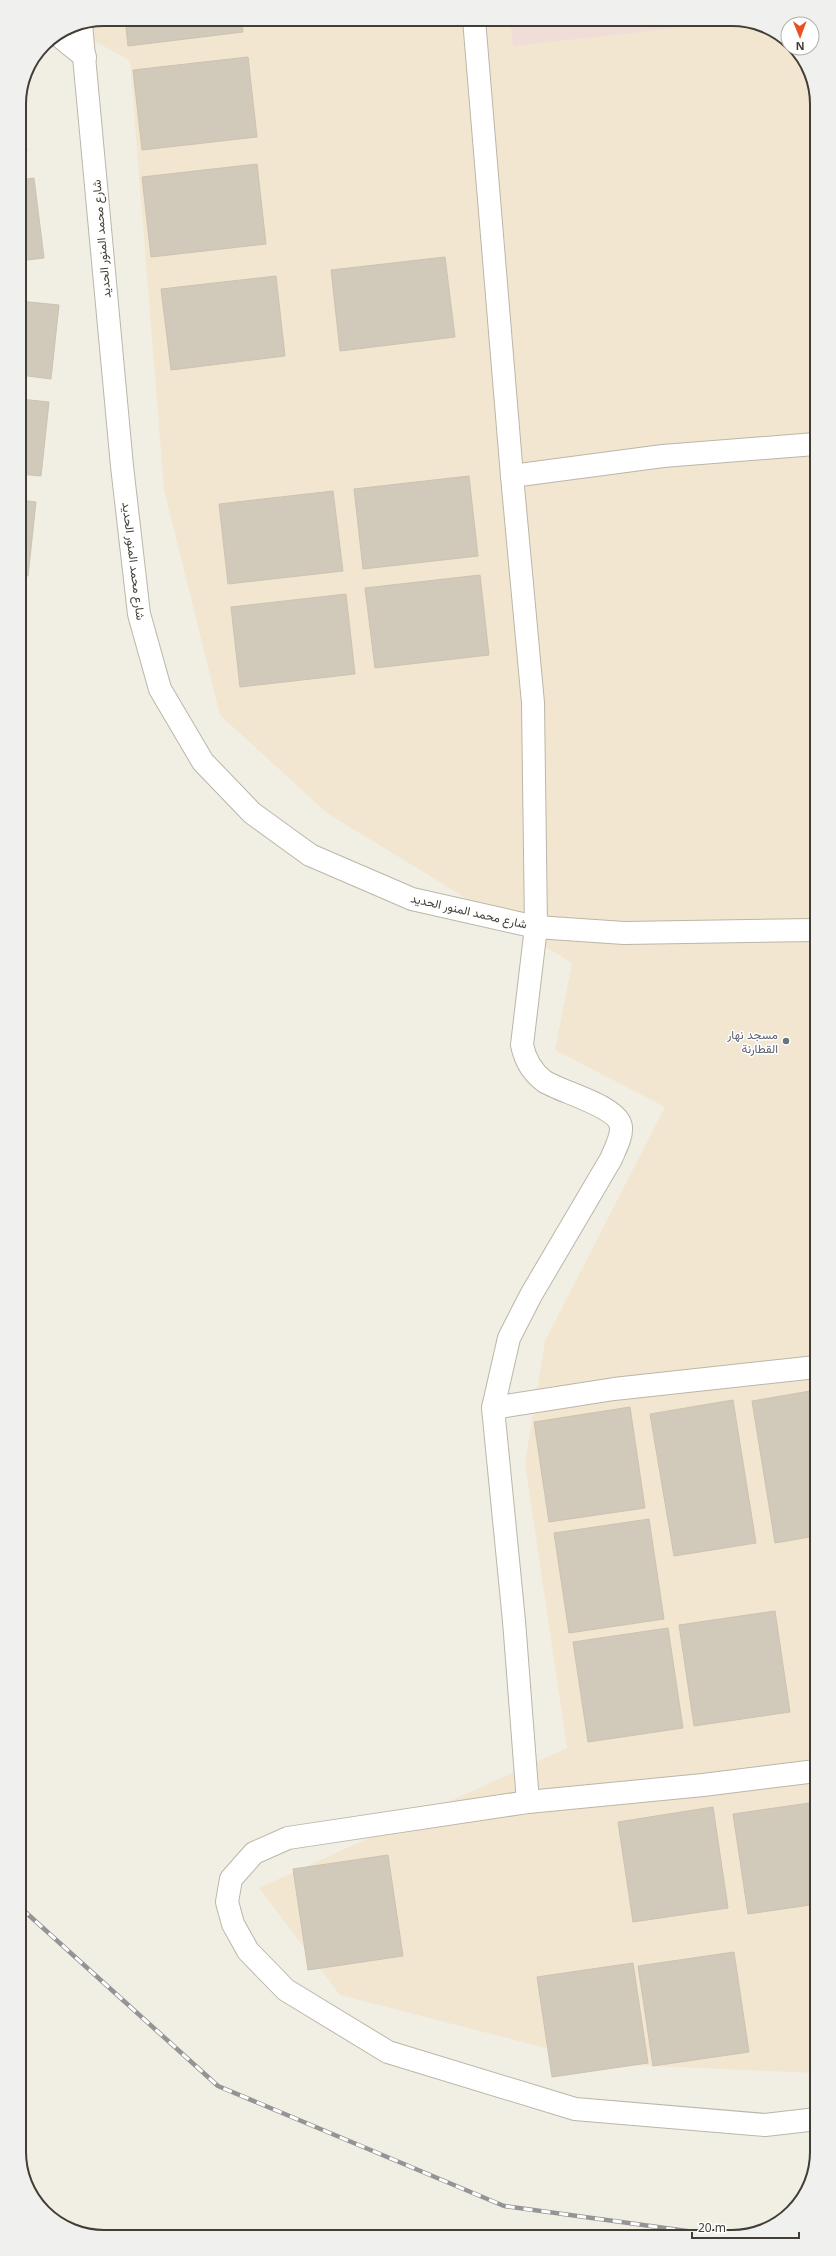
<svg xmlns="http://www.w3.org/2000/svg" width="836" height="2256" font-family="'Noto Sans',Vazirmatn,sans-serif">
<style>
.commercial{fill:#f2e6d0}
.medical{fill:#f1ddd8}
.building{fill:#d1cabb;stroke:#ccc2af}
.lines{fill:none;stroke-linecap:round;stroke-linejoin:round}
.minor-casing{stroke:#bbb6a8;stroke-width:24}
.minor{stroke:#fff;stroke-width:22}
.rail-casing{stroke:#949494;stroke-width:4.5}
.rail{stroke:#fff;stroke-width:3;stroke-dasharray:9;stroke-linecap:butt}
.worship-dot{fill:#6b7280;stroke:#fff;stroke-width:1.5}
.labels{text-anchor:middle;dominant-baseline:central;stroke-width:3;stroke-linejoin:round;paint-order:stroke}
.street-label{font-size:12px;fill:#423e35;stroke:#fff}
.worship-label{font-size:12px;fill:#5b616d;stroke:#fff;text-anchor:end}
.rim{fill:none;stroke:#423e35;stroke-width:2}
</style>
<rect width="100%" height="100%" fill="#f1eee4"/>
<!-- commercial -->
<path class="commercial" d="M104,19H737L784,37L788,43V48H791L814,82L817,2073L608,2064L340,1995L259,1888L567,1748L525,1463L545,1341L665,1107L555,1050L572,963L327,813L220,715L164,490L130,61L70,27Z"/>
<!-- medical -->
<path class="medical" d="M510,19H737L742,21L513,46Z"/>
<!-- building -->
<g class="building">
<path d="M125,19H242L243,32L128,46Z"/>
<path d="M248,57L257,137L142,150L133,70Z"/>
<path d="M21,93L27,151L19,152V99Z"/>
<path d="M257,164L266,244L151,257L142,177Z"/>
<path d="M34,178L44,258L19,261V180Z"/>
<path d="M445,257L455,337L340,351L331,270Z"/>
<path d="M276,276L285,356L171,370L161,289Z"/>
<path d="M19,301L59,305L51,379L20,375Z"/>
<path d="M20,399L49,402L41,476L20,474Z"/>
<path d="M469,476L478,556L363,569L354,489Z"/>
<path d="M333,491L343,571L228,584L219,504Z"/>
<path d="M20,500L36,502L28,576L20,575Z"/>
<path d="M480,575L489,655L375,668L365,588Z"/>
<path d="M346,594L355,674L240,687L231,607Z"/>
<path d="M816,1390V1536L775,1543L752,1401Z"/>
<path d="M733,1400L756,1543L674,1556L650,1414Z"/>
<path d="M630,1407L645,1508L549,1522L534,1422Z"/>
<path d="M649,1519L664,1619L569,1633L554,1533Z"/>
<path d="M775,1611L790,1712L694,1726L679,1625Z"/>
<path d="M668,1628L683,1728L588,1742L573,1642Z"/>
<path d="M816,1802L817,1904L748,1914L733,1814Z"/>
<path d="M713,1807L728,1908L633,1922L618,1822Z"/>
<path d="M388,1855L403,1956L308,1970L293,1869Z"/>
<path d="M734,1952L749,2052L653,2066L638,1966Z"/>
<path d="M633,1963L648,2063L552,2077L537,1977Z"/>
</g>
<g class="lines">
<defs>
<g id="minor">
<path d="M474,19L512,476L533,703L536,927L522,1045C525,1059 532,1072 544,1081C560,1092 619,1106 621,1127C622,1137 615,1149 611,1159L531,1295L509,1338L493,1408"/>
<path d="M81,24L122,466L139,614L160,689L203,762L252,813L310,855L412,899L536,927L624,933L815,930"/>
<path d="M58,35L85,57"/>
<path d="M512,476L663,456L815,444"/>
<path d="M816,1771L703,1785L528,1802L288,1838L254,1853L231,1879L227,1902L233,1924L248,1951L286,1990L388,2052L575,2109L765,2125L817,2119"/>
<path d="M528,1802L514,1621L493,1408L614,1389L816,1367"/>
</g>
</defs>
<!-- minor casing -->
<use href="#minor" class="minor-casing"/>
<!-- minor -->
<use href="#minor" class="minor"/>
<defs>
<g id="rail">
<path d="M22,1909L218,2086L504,2206L709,2234"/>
<path d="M731,2234L756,2233"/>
</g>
</defs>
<!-- rail casing -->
<use href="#rail" class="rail-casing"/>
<!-- rail -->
<use href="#rail" class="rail"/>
</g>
<!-- markers -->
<circle class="worship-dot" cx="786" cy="1041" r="4"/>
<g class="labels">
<!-- street labels -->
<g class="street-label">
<text transform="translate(101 239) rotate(-95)">شارع محمد المنور الحديد</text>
<text transform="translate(134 561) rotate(83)">شارع محمد المنور الحديد</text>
<text transform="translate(469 911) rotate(13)">شارع محمد المنور الحديد</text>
</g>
<!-- worship labels -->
<g class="worship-label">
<text x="778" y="1034">مسجد نهار<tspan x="778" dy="14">القطارنة</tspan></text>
</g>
</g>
<!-- crop -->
<path d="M0 0H836V2256H0ZM104 26H732A78 78 0 0 1 810 104V2152A78 78 0 0 1 732 2230H104A78 78 0 0 1 26 2152V104A78 78 0 0 1 104 26Z" fill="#f0f0ef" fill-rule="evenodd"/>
<path class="rim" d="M104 26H732A78 78 0 0 1 810 104V2152A78 78 0 0 1 732 2230H104A78 78 0 0 1 26 2152V104A78 78 0 0 1 104 26Z"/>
<!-- north arrow -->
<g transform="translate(800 36) rotate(179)"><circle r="19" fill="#ffffff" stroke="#b3b2ae"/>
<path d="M0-3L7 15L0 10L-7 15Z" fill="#e95023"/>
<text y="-6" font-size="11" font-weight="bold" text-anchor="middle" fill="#423e35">N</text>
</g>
<!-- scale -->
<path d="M692 2232v6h107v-6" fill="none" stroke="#423e35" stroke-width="2"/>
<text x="698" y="2232" font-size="12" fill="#423e35" stroke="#ffffff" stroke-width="3" paint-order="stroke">20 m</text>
</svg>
